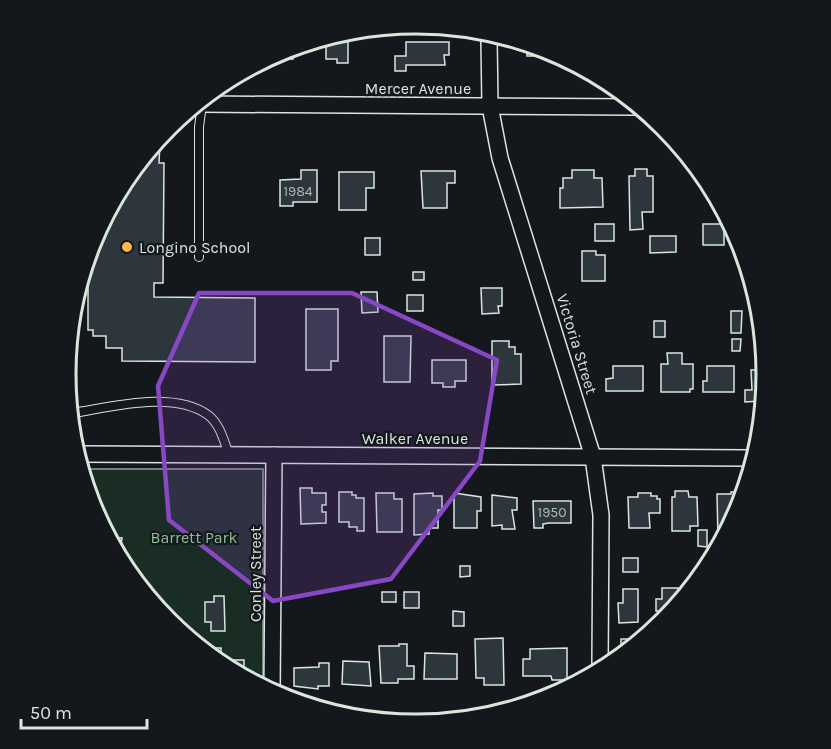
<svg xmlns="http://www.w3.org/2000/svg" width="831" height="749" font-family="Karla,sans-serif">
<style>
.green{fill:#1a2d24;stroke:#939e99;stroke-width:1.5}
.building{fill:#2c363c;stroke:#d8e6dc;stroke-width:1.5}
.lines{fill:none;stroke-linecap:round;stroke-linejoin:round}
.service-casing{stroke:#d8e6dc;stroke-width:10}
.minor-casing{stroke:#d8e6dc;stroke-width:18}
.service{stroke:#14181c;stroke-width:8}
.minor{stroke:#14181c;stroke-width:15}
.marked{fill:#8948c3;fill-opacity:0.2;stroke:#8948c3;stroke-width:4.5;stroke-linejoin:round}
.poi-dot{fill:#ffb74d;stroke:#14181c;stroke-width:2}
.labels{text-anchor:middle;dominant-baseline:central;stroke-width:4.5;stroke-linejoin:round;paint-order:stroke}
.number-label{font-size:14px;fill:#adbab4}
.street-label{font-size:16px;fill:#d8e6dc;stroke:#14181c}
.poi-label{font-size:16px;fill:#d8e6dc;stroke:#14181c;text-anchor:start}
.park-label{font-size:16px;fill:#8ac095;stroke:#14181c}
.rim{fill:none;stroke:#d8e6dc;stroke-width:3}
</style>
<rect width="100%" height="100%" fill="#14181c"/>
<!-- green -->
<path class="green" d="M84,469H263V686L167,622L92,508Z"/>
<!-- building -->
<g class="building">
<path d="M348,37V63H337V59H326V42Z"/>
<path d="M406,42H449V55H444L445,65H406V71H395V56H406Z"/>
<path d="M527,46L550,51L558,56H527Z"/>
<path d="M299,47V52H293V59H270L282,51Z"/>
<path d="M157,143H160L159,163H164L163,283H154V297L255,298V362L122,361V348H106V336H93V330H88V266L93,267V254H89L92,240Z"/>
<path d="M635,169H647V176H653V212H642L643,229L630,230L629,176H635Z"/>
<path d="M301,170H317V202H293V206H280V180L301,179Z"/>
<path d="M572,170H594V178H602L603,207L560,208V188H563V178H572Z"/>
<path d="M421,171H455V183H447V208H423Z"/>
<path d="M339,172H374V188H366V210H339Z"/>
<rect x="595" y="224" width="19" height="17"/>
<rect x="703" y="224" width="21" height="21"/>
<path d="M650,236H676V252L650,253Z"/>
<rect x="365" y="238" width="15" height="17"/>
<path d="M582,251H596V255H605V281H582Z"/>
<rect x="413" y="272" width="11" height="8"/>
<path d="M481,288H502V306H498L499,313L482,314Z"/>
<path d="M361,292H377L378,312L362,313Z"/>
<rect x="407" y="295" width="16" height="16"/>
<path d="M306,309H338V361H331V370H306Z"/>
<path d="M731,311H742L741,333H731Z"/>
<rect x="654" y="321" width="11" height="16"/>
<path d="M384,336H411L410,382H384Z"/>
<path d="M732,339H741L740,351H732Z"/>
<path d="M492,341H509V347H515V354H521V384L492,385Z"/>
<path d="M667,353H682V364H693V389H690V392H661V364H668Z"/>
<path d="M432,360H466V381H455V387H443V383H432Z"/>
<path d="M613,366H643V391H606V379L613,378Z"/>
<path d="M707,366H734V392H703V381H707Z"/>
<path d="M751,370H762V376H766L761,401L745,402V390H752Z"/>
<path d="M300,488H312V493H326V505H322V512H326V523L301,524Z"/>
<path d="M675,491H688L689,497H697L698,526H690V531H672V497H675Z"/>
<path d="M339,492H352V495H356V498H364V531H357V527H349V522H339Z"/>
<path d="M731,492H743L739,509L721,537H718L717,494H731Z"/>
<path d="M376,493H394V499H402V532H377Z"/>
<path d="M433,493V496H442V510H438V528H429V534L414,535V494Z"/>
<path d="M454,493L481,497V511H477V528H454Z"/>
<path d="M638,493H651V496H657V499H660V513H649L650,528H629L628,497H638Z"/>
<path d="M492,495L517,498V510H512L515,529H502V525L492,526Z"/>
<path d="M533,501H571V523H549L543,524V528H534Z"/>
<path d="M698,530H707V547L698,546Z"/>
<path d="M111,537L122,538L120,552Z"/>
<rect x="623" y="558" width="15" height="14"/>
<path d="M460,566H470V576L460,577Z"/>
<path d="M662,588H678L679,599L671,611H656V599H662Z"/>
<path d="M623,589H638V622L619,623L618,603H623Z"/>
<rect x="382" y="592" width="14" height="10"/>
<rect x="404" y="592" width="15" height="16"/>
<path d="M214,596H224L225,631H211V622H205V602H214Z"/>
<path d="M453,611L464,612V626H453Z"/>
<path d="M503,638L504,685H484V678H476L475,639Z"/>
<path d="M621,639H639L621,650Z"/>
<path d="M399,644H407V666H414V679H398V683H381L379,646H399Z"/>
<path d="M211,648H221V658L211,651Z"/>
<path d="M567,648V680H552L551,676H523V659H530V649Z"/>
<path d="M425,653L457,654V679H424Z"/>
<path d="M223,660H244V672H253V679Z"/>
<path d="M343,661L369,662L371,686L342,684Z"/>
<path d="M319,663H329V686H318V689L294,686V668L319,667Z"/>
</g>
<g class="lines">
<defs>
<g id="service">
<path d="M199,257V127L202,104"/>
<path d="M73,413C112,407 173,390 208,415C220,424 224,441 229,455"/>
</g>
<g id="minor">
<path d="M489,39L490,106L500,158L593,457L601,515L600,665"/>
<path d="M201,104L634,107"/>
<path d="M81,454L749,458"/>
<path d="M272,692L274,455"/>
</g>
</defs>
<!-- service casing -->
<use href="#service" class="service-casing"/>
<!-- minor casing -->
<use href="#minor" class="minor-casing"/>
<!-- service -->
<use href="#service" class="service"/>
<!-- minor -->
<use href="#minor" class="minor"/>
</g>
<!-- marked area -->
<path class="marked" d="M199,293H352L497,360L480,461L391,579L273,601L169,520L158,386Z"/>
<!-- markers -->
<circle class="poi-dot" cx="127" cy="247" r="6"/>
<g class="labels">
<!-- number labels -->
<g class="number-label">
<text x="298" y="191">1984</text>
<text x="552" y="512">1950</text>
</g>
<!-- street labels -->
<g class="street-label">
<text x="418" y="88">Mercer Avenue</text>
<text transform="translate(577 344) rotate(73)">Victoria Street</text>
<text x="415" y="438">Walker Avenue</text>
<text transform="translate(255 574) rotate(-90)">Conley Street</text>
</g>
<!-- poi labels -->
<g class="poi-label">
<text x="139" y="247">Longino School</text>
</g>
<!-- park labels -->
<g class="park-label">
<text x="194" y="537">Barrett Park</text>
</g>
</g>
<!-- crop -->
<path d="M0 0H831V749H0ZM76 374a340 340 0 1 1 680 0a340 340 0 1 1-680 0Z" fill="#14181c" fill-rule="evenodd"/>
<path class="rim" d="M76 374a340 340 0 1 1 680 0a340 340 0 1 1-680 0Z"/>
<!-- scale -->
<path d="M21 719v9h126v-9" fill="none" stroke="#d8e6dc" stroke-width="3"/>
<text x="30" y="719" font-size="18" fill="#d8e6dc" stroke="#14181c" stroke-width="4.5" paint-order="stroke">50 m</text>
</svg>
